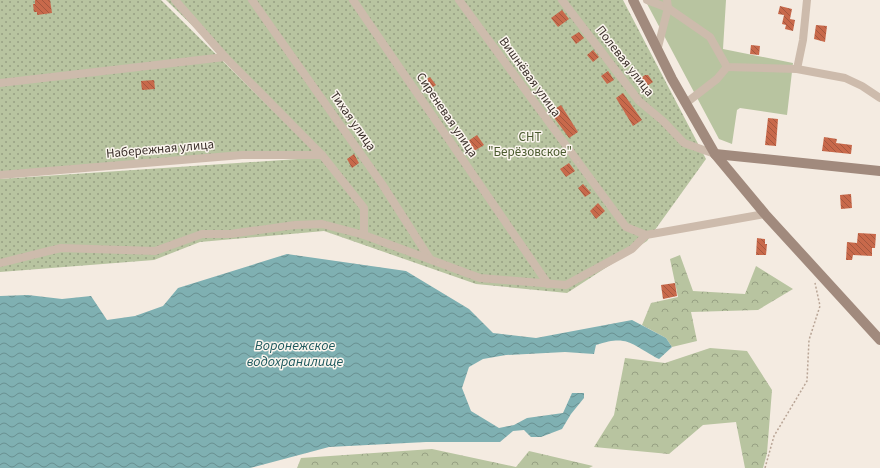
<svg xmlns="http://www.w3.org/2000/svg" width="880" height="468" font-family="'Source Sans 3',sans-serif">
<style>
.grass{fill:#b8c4a0}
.forest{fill:url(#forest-crowns)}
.garden{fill:url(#garden-dots)}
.water{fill:url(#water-waves)}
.building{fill:url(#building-back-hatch)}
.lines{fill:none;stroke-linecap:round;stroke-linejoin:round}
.path{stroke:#b9a596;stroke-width:1.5;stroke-dasharray:2 2;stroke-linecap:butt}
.street{stroke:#cdbbac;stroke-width:8}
.secondary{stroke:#a18a7d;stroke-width:10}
.labels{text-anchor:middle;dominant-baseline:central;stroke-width:3;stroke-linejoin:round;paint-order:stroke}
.street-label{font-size:13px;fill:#3b302b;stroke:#fbf5ee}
.park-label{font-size:13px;fill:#4a5a2e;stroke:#fbf5ee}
.water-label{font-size:14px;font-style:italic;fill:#1f5a5e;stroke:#fbf5ee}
</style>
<defs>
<pattern id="forest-crowns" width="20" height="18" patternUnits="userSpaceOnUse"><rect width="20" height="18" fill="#b8c4a0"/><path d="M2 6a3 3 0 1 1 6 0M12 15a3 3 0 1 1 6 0" fill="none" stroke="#97a083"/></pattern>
<pattern id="garden-dots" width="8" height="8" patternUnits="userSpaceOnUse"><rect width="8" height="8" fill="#b8c4a0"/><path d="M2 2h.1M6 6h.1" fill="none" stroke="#97a083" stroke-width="1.8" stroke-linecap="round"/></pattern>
<pattern id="water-waves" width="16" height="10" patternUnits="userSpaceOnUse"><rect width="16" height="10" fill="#7fb0b2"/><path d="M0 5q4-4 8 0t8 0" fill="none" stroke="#699091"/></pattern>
<pattern id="building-back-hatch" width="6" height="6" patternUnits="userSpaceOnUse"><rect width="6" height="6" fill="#c8694b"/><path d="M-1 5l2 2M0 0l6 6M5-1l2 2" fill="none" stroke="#a4573f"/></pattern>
</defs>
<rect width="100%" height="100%" fill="#f4ebe1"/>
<!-- grass -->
<path class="grass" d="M645,0H726L723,49L793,63L787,115L740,108L737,110L732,144L719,139Z"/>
<!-- forest -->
<g class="forest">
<path d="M680,255L693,291L745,294L756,266L793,289L758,310L691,312L697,341L672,347L666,338L642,325L651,303L678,297L670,259Z"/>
<path d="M710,348L747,351L772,390L767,453L763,468H745L736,422L703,425L669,454L594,447L614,415L625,358L665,363Z"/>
<path d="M432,449L516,467L529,451L593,466L589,468H297L301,458Z"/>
</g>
<!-- garden -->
<g class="garden">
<path d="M0,0H161L314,151L0,175Z"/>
<path d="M166,0H623L706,159L647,241L567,293L476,284L324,231L200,242L154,260L0,272V179L327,157Z"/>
</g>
<!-- water -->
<path class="water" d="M287,254L406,271L469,309L493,333L536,338L632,320L666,338L672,347L659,359C631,345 629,334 596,345L594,354L565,352L506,355L483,359L469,367L462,388L471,411L499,428L514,425L527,418L563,413L572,393H584V398L571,414L562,429L541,437H531L524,430L513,431L500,442H426L329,447L250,468H0V296L28,295L62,299L91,296L107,320L135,316L163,306L178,288Z"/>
<!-- building -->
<g class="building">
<path d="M35,0H50L52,13L37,15V12H34L33,4H35Z"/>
<path d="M780,6L792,9L790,19L795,20L793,31L785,29L786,25L782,24L784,15L778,14Z"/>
<path d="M562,10L569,19L558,27L551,18Z"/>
<path d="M816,25L827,26L825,42L814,39Z"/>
<path d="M579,32L584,38L576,44L571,37Z"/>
<path d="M751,45L760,46L759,55L750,54Z"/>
<path d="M593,50L599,57L593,62L587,55Z"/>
<path d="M608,71L614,80L607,84L601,76Z"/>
<path d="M645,75H648L653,82L644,88L638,80Z"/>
<path d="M430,77L436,85L428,90L422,82Z"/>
<path d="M154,80L155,89L142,90L141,81Z"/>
<path d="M623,93L642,120L633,126L616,98Z"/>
<path d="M561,105L578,132L569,138L550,112Z"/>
<path d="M768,118L778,119L776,146L765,145Z"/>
<path d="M477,135L484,145L471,153L465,143Z"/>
<path d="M824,137L837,139L836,143L852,145L851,154L822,151Z"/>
<path d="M354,154L359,163L352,168L347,159Z"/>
<path d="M569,163L575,171L566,177L560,169Z"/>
<path d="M583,184L591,193L585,197L578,188Z"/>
<path d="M851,194L852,208L841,209L840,195Z"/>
<path d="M598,203L605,211L596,219L590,211Z"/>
<path d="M858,233L876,234L875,248H872V256L853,255L852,260H846L847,242L857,243Z"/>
<path d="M757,238L765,239V244H767L766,255H756Z"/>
<path d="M675,283L677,296L663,299L661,285Z"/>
</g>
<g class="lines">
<!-- path -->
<path class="path" d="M765,468L774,436L807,381L809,340L820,306L815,283"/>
<!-- street -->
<g class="street">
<path d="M175,0L225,57L322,155L364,208V235"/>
<path d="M252,0L382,184L430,259"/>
<path d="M353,0L548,284"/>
<path d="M459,0L626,227L646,235L765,214"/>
<path d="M562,0L639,101L663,121L684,143L715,154"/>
<path d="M647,0L668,8L710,37L727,67L797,69L845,78L862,86L880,98"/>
<path d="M658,47L668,8L667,0"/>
<path d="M797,69L803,40L807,0"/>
<path d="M0,83L225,57"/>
<path d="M686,103L717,79L727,67"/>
<path d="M0,175L242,155H322"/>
<path d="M0,263L61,248L155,251L202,234H230L295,225L322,224L364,235L480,278L566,285L632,249L646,235"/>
</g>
<!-- secondary -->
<g class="secondary">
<path d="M633,0L672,79L715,154L765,214L880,340"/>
<path d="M715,154L880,171"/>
</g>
</g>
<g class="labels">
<!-- street labels -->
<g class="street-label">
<text transform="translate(625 61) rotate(52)">Полевая улица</text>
<text transform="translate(530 77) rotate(54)">Вишнёвая улица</text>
<text transform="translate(447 115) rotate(56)">Сиреневая улица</text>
<text transform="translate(353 121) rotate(55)">Тихая улица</text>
<text transform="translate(160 149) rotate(-5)">Набережная улица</text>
</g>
<!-- park labels -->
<g class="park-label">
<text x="530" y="137">СНТ<tspan x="530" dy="15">"Берёзовское"</tspan></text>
</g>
<!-- water labels -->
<g class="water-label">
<text x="295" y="346">Воронежское<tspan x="295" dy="16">водохранилище</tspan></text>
</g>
</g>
</svg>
